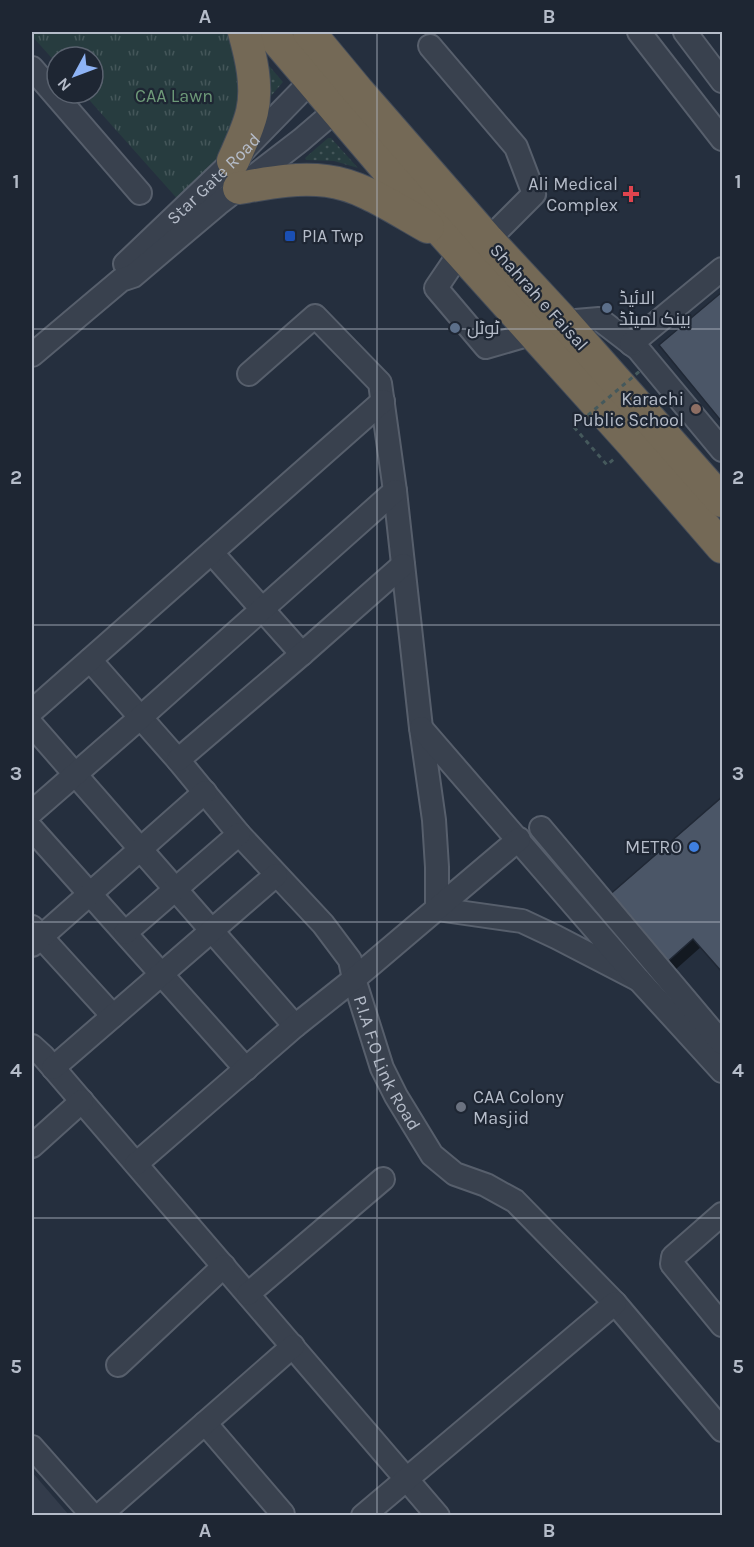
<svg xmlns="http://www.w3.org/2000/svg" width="754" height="1547" font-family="Karla,Cairo,sans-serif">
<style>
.airport{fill:#333c4b}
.grass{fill:url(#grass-dots)}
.park{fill:url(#park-tufts)}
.shadow{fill:#0007}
.building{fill:#4b5667;stroke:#202835;stroke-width:1.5}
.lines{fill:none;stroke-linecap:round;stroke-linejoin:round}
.minor-casing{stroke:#575f6c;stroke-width:26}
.highway-casing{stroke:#444c59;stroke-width:34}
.path{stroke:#45595c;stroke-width:3;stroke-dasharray:4.5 4.5;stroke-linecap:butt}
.minor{stroke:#39414e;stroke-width:22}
.highway{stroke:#746956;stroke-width:32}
.path-bridge{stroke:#45595c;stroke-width:3;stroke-dasharray:4.5 4.5;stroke-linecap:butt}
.grid{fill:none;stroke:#b5bcc9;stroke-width:1.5;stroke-opacity:0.55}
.health-dot{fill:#e0444e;stroke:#1e2633;stroke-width:2}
.transit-dot{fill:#1a4fb4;stroke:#1e2633;stroke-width:2}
.service-dot{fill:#5c6f8a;stroke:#1e2633;stroke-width:2}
.education-dot{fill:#8d6e63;stroke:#1e2633;stroke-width:2}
.shop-dot{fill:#3f7fe0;stroke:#1e2633;stroke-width:2}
.worship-dot{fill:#6b7280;stroke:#1e2633;stroke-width:2}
.labels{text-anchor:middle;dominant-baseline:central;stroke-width:4.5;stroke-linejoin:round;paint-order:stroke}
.park-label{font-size:18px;fill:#6d9978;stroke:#1e2633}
.street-label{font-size:18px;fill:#b5bcc9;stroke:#1e2633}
.poi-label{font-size:18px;fill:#b5bcc9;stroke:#1e2633;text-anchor:start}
.neatline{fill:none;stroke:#b5bcc9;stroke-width:2}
.grid-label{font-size:20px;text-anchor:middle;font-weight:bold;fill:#b5bcc9}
</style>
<defs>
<pattern id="grass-dots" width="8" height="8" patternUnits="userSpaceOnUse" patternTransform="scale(1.5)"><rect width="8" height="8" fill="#273c3f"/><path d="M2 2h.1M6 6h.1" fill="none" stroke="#445659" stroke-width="1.8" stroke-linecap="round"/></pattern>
<pattern id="park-tufts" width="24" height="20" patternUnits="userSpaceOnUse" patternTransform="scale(1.5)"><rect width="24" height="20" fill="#273c3f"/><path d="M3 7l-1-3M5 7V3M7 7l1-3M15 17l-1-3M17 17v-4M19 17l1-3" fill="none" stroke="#445659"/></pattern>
</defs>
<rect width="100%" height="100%" fill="#252f3e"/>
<!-- airport -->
<path class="airport" d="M32,1472L69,1515H32Z"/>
<!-- grass -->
<g class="grass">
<path d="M264,60L283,82L265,103Z"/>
<path d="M328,138H331L358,168L334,161L306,160L305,158Z"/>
</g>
<!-- park -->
<path class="park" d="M32,32H234L245,72L235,129L213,169L181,203L83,93H93V57H57V64L32,36Z"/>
<!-- shadow -->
<g class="shadow">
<path d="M722,294V420L661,345Z"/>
<path d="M722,799V970L702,946L675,970L609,897Z"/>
</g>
<!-- building -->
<g class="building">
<path d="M722,292V422L659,345Z"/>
<path d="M722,797V972L693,939L666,963L607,897Z"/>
</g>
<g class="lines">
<defs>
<g id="minor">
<path d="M639,32L722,139"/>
<path d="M685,32L722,81"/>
<path d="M430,46L516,147L534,194L488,240"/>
<path d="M32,68L140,193"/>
<path d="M461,251L436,288L486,347L534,333"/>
<path id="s1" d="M125,264L233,161L312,80"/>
<path d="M564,322L599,319L638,349L722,450"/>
<path d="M631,344L722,269"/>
<path d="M32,355L121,280L133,276L218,204L301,140L336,110"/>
<path d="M249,374L315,316L380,383L395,491L421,728L434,820L437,867V909L522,921L556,937L639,980"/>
<path d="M212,553L302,654"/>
<path id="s2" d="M90,660L178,760L239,834L323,924L350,960L354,979L382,1068L396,1096L432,1155L455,1174L486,1185L515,1201L615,1303L722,1430"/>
<path d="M32,711L383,401"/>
<path d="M32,725L295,1026"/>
<path d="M421,728L639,980L722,1071"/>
<path d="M178,760L302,654L403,565"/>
<path d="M32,812L141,717L395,491"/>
<path d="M541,828L722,1043"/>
<path d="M32,829L246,1069"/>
<path d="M32,927L113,1016"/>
<path d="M125,933L239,834"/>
<path d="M32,945L205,792"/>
<path d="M32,1046L43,1056L438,1516"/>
<path d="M53,1068L276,875"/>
<path d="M32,1146L82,1101"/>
<path d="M136,1164L295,1026L354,979L519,839"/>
<path d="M722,1214L673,1257L672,1264L722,1325"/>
<path d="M248,1294L383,1179"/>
<path d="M118,1365L224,1266"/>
<path d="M205,1423L283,1514"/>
<path d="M32,1447L93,1516"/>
<path d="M99,1516L293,1346"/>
<path d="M363,1516L615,1303"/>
</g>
<g id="highway">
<path d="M270,32L407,193L632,443L722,547"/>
<path d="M309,32L358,91L488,240L564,322L722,501"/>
<path d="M233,161C240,145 248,129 252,112C258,86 251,57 244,32"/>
<path d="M239,188C268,183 297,177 327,181C362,185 397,210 428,227"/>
</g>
</defs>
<!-- minor casing -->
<use href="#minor" class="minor-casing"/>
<!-- highway casing -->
<use href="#highway" class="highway-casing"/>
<!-- path -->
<path class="path" d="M574,427L607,465L616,457"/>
<!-- minor -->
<use href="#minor" class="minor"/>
<!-- highway -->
<use href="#highway" class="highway"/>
<!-- path-bridge -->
<path class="path-bridge" d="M574,427L641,370"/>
</g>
<!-- grid -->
<path class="grid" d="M377,32V1516M32,329H722M32,625H722M32,922H722M32,1218H722"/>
<!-- markers -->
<path class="health-dot" d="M628 185h6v6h6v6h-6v6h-6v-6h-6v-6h6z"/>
<rect class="transit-dot" x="284" y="230" width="12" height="12" rx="3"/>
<g class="service-dot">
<circle cx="607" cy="308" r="6"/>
<circle cx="455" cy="328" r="6"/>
</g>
<circle class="education-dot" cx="696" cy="409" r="6"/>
<circle class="shop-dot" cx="694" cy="847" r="6"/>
<circle class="worship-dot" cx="461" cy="1107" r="6"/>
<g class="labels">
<!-- park labels -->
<g class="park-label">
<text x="174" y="96">CAA Lawn</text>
</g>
<!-- street labels -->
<g class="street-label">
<text stroke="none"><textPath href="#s1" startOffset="123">Star Gate Road</textPath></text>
<text transform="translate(539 297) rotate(48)">Shahrah e Faisal</text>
<text stroke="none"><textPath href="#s2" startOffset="507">P.I.A F.O Link Road</textPath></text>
</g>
<!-- poi labels -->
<g class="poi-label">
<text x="618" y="184" text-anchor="end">Ali Medical<tspan x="618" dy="21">Complex</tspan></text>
<text x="302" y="236">PIA Twp</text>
<text x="619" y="298">الائیڈ<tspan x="619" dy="21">بینک لمیٹڈ</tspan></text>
<text x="467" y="328">ٹوٹل</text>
<text x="684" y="399" text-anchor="end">Karachi<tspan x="684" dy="21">Public School</tspan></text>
<text x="682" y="847" text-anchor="end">METRO</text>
<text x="473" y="1097">CAA Colony<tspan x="473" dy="21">Masjid</tspan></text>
</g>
</g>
<!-- border -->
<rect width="754" height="1547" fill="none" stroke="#1e2633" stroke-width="66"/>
<!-- north arrow -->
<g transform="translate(75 75) rotate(229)"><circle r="28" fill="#1e2633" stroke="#5a626f" stroke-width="1.5"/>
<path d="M0-4.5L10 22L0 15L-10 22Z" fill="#8eb3f5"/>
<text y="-9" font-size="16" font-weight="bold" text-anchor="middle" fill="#b5bcc9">N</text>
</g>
<rect x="33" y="33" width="688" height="1481" class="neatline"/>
<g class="grid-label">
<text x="205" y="23">A</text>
<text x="549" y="23">B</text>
<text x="16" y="188">1</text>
<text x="738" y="188">1</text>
<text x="16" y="484">2</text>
<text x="738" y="484">2</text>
<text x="16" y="780">3</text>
<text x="738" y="780">3</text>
<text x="16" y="1077">4</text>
<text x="738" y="1077">4</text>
<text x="16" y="1373">5</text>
<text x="738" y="1373">5</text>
<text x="205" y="1537">A</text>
<text x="549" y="1537">B</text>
</g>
</svg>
